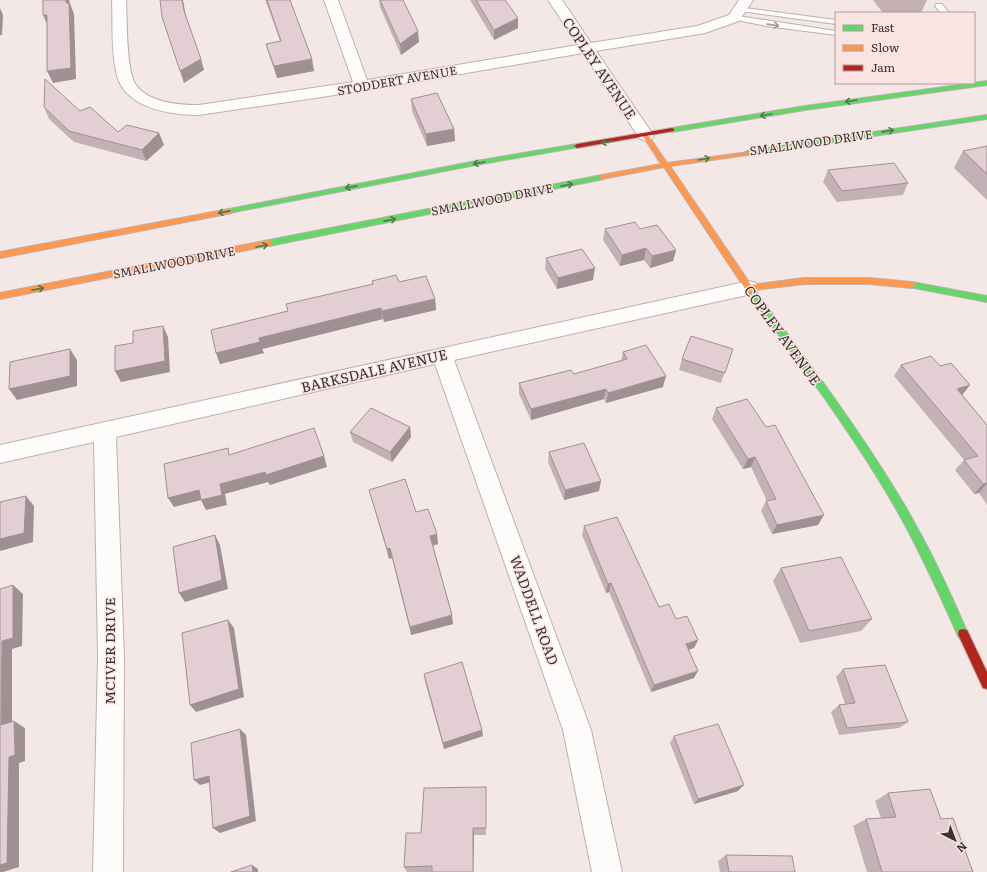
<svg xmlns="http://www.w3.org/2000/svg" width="987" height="872" font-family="Literata,serif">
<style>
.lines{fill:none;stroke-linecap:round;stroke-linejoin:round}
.lane-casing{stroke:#bab1b0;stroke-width:2}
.street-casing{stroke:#bab1b0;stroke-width:2}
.fast-casing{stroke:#bab1b0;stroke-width:2}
.slow-casing{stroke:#bab1b0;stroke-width:2}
.jam-casing{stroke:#bab1b0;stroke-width:2}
.lane{fill:#fdfcfb;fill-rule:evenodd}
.street{fill:#fdfcfb;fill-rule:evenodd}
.fast{fill:#63d668;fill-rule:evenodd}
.slow{fill:#ff974d;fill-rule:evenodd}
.jam{fill:#b3261e;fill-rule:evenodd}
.wall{fill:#c3b1b5}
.shaded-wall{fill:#9f9094}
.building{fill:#e3ced3;stroke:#9f9094}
.oneway{stroke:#9c9796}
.oneway2{stroke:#4c7c4a}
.labels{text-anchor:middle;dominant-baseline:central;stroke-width:3;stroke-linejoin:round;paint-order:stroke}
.far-street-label{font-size:12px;fill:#3a3231;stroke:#fae4e1}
.street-label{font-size:14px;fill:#3a3231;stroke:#fae4e1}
</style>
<rect width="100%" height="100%" fill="#f4e8e7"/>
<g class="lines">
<defs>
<g id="lane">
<path d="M936,4H942L949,13H941L935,6Z"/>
<path d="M737,7L836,20V24L740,11L736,9Z"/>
<path d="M732,15L836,31V35L766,26L732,19Z"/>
</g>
<g id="street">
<path d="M112,0H126C127,19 126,71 136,85C149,103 179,105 199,105L353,82L324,0H338L367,80L578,45L548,0H562L591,43L697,26L729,15L739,0H753L739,21L705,33L596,51L654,136L652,139L646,141L640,139L583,53L362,91L199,115C169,115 122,108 116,71C111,49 113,23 112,0Z"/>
<path d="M749,281L756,283L759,288L756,293L454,360L591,730L622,872H592L563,730L435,364L116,437L124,657L123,872H93L98,657L94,442L0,463V445Z"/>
</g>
<g id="fast">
<path d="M987,81V85L805,110L672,132L669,130L672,128L805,106Z"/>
<path d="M987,115V119L747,155L744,153L747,151Z"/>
<path d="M577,144L579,145V147L476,165L229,213L225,211L229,209L476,161Z"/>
<path d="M602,175H604V179L269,246L265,243L269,240Z"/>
<path d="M912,282L987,296V302L909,287L908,285Z"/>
<path d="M751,288L754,289C805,358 858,427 902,501C927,543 949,589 968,634L967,638L963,639L959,638C939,593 919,549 895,507C852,432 799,363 748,293L747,291L748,289Z"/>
</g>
<g id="slow">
<path d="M646,134L648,135L667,163L749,152V154L747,155L670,166L751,285L804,278H869L912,282L916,285L912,288L869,284H804L754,290V293H748L664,167L602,179L599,177L602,175L661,164L643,136Z"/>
<path d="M229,209H232V213L0,258V252Z"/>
<path d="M269,240L272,241V245L0,299V293Z"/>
</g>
<g id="jam">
<path d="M672,128L674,129V131L577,148L574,146L577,144Z"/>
<path d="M963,629L967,630L987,672V689L983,688L958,634L959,630Z"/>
</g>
</defs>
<!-- lane casing -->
<use href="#lane" class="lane-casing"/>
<!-- street casing -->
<use href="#street" class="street-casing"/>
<!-- fast casing -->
<use href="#fast" class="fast-casing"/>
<!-- slow casing -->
<use href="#slow" class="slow-casing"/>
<!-- jam casing -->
<use href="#jam" class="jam-casing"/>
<!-- lane -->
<use href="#lane" class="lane"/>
<!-- street -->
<use href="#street" class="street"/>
<!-- fast -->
<use href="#fast" class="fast"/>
<!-- slow -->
<use href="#slow" class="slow"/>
<!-- jam -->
<use href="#jam" class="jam"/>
</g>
<!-- wall -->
<g class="wall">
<path d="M265,0H290L314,71L277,78L269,55L266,44L280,41L269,10Z"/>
<path d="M379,0H403L419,42L401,55L380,7Z"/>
<path d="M470,0H505L518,28L494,40Z"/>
<path d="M873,0H927L921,13H883Z"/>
<path d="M411,99L454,129L455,141L427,146L412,111Z"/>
<path d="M44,107L80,111L118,132L159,133L164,145L146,161L74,142L49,119Z"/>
<path d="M987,146V200L954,168L963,151Z"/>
<path d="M828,170L908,183L903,195L837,202L823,182Z"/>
<path d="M605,229H640L676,250L673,261L650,268L644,260L620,266L603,240Z"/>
<path d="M546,258L593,280L557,289L545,269Z"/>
<path d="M372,281L399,282L435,299L436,310L384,322L383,319L262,349L264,353L220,364L216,353L288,311L372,284Z"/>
<path d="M733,349L721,383L679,370L682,359Z"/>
<path d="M623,352L663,387L606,403L604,399L531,420L519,394V383L574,374L621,361Z"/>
<path d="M901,365L940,366L970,385L962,395L987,425V505L979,493L974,494L955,470L964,460L894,376Z"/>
<path d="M716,408L818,525L772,534L761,511L766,501H767L751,467L743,469L712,419Z"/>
<path d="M410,427L411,437L392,462L353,442L350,432Z"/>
<path d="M549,452L599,491L564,500L548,462Z"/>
<path d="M369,490L416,512L438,544L433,545L453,624L411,635L392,558L389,559L372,500Z"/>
<path d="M584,526L659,607L676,619L698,640L694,648L688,649L694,678L651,692L609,592L606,593L582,535Z"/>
<path d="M781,568L872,619L861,631L800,643L773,581Z"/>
<path d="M843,669L908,722L899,728L839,735L831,712L839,705L845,704L836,677Z"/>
<path d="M424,674L483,736L444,749L425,682Z"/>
<path d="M674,736L738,791L694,804L670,743Z"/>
<path d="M486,787V835H474L473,872H407L404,867L421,833Z"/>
<path d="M888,793L941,819L973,872H867L853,826L866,819L881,818L875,801Z"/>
<path d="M726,855L795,872H720L718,861Z"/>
</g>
<!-- shaded-wall -->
<g class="shaded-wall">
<path d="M66,0H69L71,6L74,14L76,79L53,83L47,71L66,3Z"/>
<path d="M182,0H183L187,22L184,11Z"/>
<path d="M0,8L3,15L2,35H0Z"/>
<path d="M43,15H47L48,26Z"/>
<path d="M518,18V28L494,40V30Z"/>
<path d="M418,31L419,42L401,55L400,44Z"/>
<path d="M201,59L204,70L184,83L180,71Z"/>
<path d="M312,59L314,71L277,78L274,66Z"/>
<path d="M454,129L455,141L427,146L426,134Z"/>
<path d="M159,133L164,145L146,161L142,150Z"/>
<path d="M646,248L644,260L620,266L622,255Z"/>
<path d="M676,250L673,261L650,268L652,256Z"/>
<path d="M595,268L593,280L557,289L558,278Z"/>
<path d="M435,299L436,310L384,322L382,311Z"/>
<path d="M381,308L383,319L262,349L264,353L220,364L216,353L259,338Z"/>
<path d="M163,326L168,337L170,372L121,382L115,371Z"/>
<path d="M70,349L77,360V386L17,400L9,389Z"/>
<path d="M666,376L663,387L606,403L608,393Z"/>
<path d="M970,385L962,395L957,389Z"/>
<path d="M606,389L604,399L531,420V409Z"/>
<path d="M410,427L411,437L392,462L390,452Z"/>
<path d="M324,456L327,467L270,485L268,482L225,494L227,505L206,510L201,500L174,507L168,498Z"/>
<path d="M755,457L751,467L743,469L748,459Z"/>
<path d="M601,481L599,491L564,500L565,490Z"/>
<path d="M987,483L979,493L974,494L983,484Z"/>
<path d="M26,496L34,506L33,542L0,551V539Z"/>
<path d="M824,515L818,525L772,534L777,525Z"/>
<path d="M437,534L438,544L432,546L430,536Z"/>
<path d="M215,535L220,545L228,589L185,602L179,593Z"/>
<path d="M390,548L392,558L389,559L387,549Z"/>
<path d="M611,583L609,592L606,593L608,584Z"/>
<path d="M13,585L23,594L22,646L12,649V732L1,725L2,641Z"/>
<path d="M452,615L453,624L411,635L410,627Z"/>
<path d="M228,620L234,628L244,697L196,712L190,705Z"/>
<path d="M698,640L694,648L682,652L686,644Z"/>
<path d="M698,671L694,678L651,692L654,685Z"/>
<path d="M14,721L25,728V761L19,763V867L3,872H0V865L9,757Z"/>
<path d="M240,729L246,735L256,821L220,833L213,828Z"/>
<path d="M482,730L483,736L444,749L443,743Z"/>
<path d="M209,776L215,781L200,785L194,780Z"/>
<path d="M744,785L738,791L694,804L698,799Z"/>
<path d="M473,828L474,835L473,872Z"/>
<path d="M252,865L258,869V872H253Z"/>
</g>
<!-- building -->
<g class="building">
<path d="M43,0H66V3H69L71,68L47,71V15H43Z"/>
<path d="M160,0H182L184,11L201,59L180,71L162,17Z"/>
<path d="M267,0H290L312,59L274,66L266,44L281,41Z"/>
<path d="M380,0H403L418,31L400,44Z"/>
<path d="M476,0H505L518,18L494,30Z"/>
<path d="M45,79L80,111L90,107L118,132L127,125L159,133L142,150L69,131L44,107Z"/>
<path d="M437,93L454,129L426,134L411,99Z"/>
<path d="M987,146V174L963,151Z"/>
<path d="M894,163L908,183L842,191L828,170Z"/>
<path d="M635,222L640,229L657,225L676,250L652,256L646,248L622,255L605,229Z"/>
<path d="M582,249L595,268L558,278L546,258Z"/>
<path d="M396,275L399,282L426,276L435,299L382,311L381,308L259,338L260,342L216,353L211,330L288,311L286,304L373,284L372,281Z"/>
<path d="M163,326L165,361L115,371V346L133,343V331Z"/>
<path d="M691,336L733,349L725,373L682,359Z"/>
<path d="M646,345L666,376L608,393L606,389L531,409L519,383L571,370L574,374L627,359L623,352Z"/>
<path d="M70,349V376L9,389L10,362Z"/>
<path d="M931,356L940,366L951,363L970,385L957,389L987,425V483L983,484L964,460L978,456L901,365Z"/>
<path d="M747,399L766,427L775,425L824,515L777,525L766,501L776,499L755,457L748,459L716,408Z"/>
<path d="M371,408L410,427L390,452L350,432Z"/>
<path d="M314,428L324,456L266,475L265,472L220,484L222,495L201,500L199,490L168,498L164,464L228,448L229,455Z"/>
<path d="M584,443L601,481L565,490L549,452Z"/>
<path d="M405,479L416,512L428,509L437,534L430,536L452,615L410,627L390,548L387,549L369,490Z"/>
<path d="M26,496L24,533L0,539V502Z"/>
<path d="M617,517L659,607L669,604L676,619L687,616L698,640L686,644L698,671L654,685L611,583L608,584L584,526Z"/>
<path d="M215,535L222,580L179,593L173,547Z"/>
<path d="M841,557L872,619L809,631L781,568Z"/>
<path d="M13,585V638L2,641L1,725L14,721L15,755L9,757L7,863L0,865V589Z"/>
<path d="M228,620L239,689L190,705L182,633Z"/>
<path d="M462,662L482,730L443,743L424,674Z"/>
<path d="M885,665L908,722L847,728L839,705L855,703L843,669Z"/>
<path d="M718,724L744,785L698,799L674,736Z"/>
<path d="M240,729L250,816L213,828L209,776L194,780L191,743Z"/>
<path d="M486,787V828H473V872H432V866L404,867L406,833H421L424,788Z"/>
<path d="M930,789L941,819L953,818L973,872H882L866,819L896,817L888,793Z"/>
<path d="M726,855L792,856L795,872H729Z"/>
<path d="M252,865L253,872H231Z"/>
</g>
<!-- one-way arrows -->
<defs><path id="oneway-shaft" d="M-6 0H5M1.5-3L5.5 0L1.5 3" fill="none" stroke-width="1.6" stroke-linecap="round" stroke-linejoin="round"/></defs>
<use class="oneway" href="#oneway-shaft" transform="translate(773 25) rotate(8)"/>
<g class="oneway2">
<use href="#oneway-shaft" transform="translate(851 101) rotate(171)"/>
<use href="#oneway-shaft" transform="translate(766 115) rotate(170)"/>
<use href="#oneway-shaft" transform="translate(888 131) rotate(-8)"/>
<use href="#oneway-shaft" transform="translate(607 142) rotate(171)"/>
<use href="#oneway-shaft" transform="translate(704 159) rotate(-9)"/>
<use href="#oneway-shaft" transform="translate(479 163) rotate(170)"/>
<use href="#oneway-shaft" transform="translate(567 185) rotate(-11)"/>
<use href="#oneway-shaft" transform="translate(351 187) rotate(169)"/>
<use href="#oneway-shaft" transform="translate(224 212) rotate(169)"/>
<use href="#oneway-shaft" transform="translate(390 220) rotate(-11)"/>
<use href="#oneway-shaft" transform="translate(262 246) rotate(-11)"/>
<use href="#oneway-shaft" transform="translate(38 289) rotate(-11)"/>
</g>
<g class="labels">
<!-- far-street labels -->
<g class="far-street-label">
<text transform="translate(397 80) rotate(-10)">STODDERT AVENUE</text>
<text transform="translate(811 142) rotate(-8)">SMALLWOOD DRIVE</text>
<text transform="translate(492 199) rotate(-11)">SMALLWOOD DRIVE</text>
<text transform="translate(174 262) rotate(-11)">SMALLWOOD DRIVE</text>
</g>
<!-- street labels -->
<g class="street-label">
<text transform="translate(600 68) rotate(56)">COPLEY AVENUE</text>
<text transform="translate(783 335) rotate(54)">COPLEY AVENUE</text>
<text transform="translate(374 370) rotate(-13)">BARKSDALE AVENUE</text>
<text transform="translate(535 610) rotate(70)">WADDELL ROAD</text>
<text transform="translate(109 651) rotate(-90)">MCIVER DRIVE</text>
</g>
</g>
<!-- legend -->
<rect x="835" y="12" width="140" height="72" fill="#fae4e1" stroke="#ad9d9b"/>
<rect x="843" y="25" width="20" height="6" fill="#63d668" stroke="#ad9d9b"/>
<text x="871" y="32" font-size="12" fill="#3a3231">Fast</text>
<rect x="843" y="45" width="20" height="6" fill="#ff974d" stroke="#ad9d9b"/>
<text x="871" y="52" font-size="12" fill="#3a3231">Slow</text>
<rect x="843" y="65" width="20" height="6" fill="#b3261e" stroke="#ad9d9b"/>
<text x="871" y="72" font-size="12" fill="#3a3231">Jam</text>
<!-- north arrow -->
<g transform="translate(955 840) rotate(138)" stroke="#fae4e1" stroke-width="3" paint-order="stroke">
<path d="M0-3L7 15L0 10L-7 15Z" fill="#3a3231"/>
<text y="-6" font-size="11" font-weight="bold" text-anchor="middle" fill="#3a3231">N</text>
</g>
</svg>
